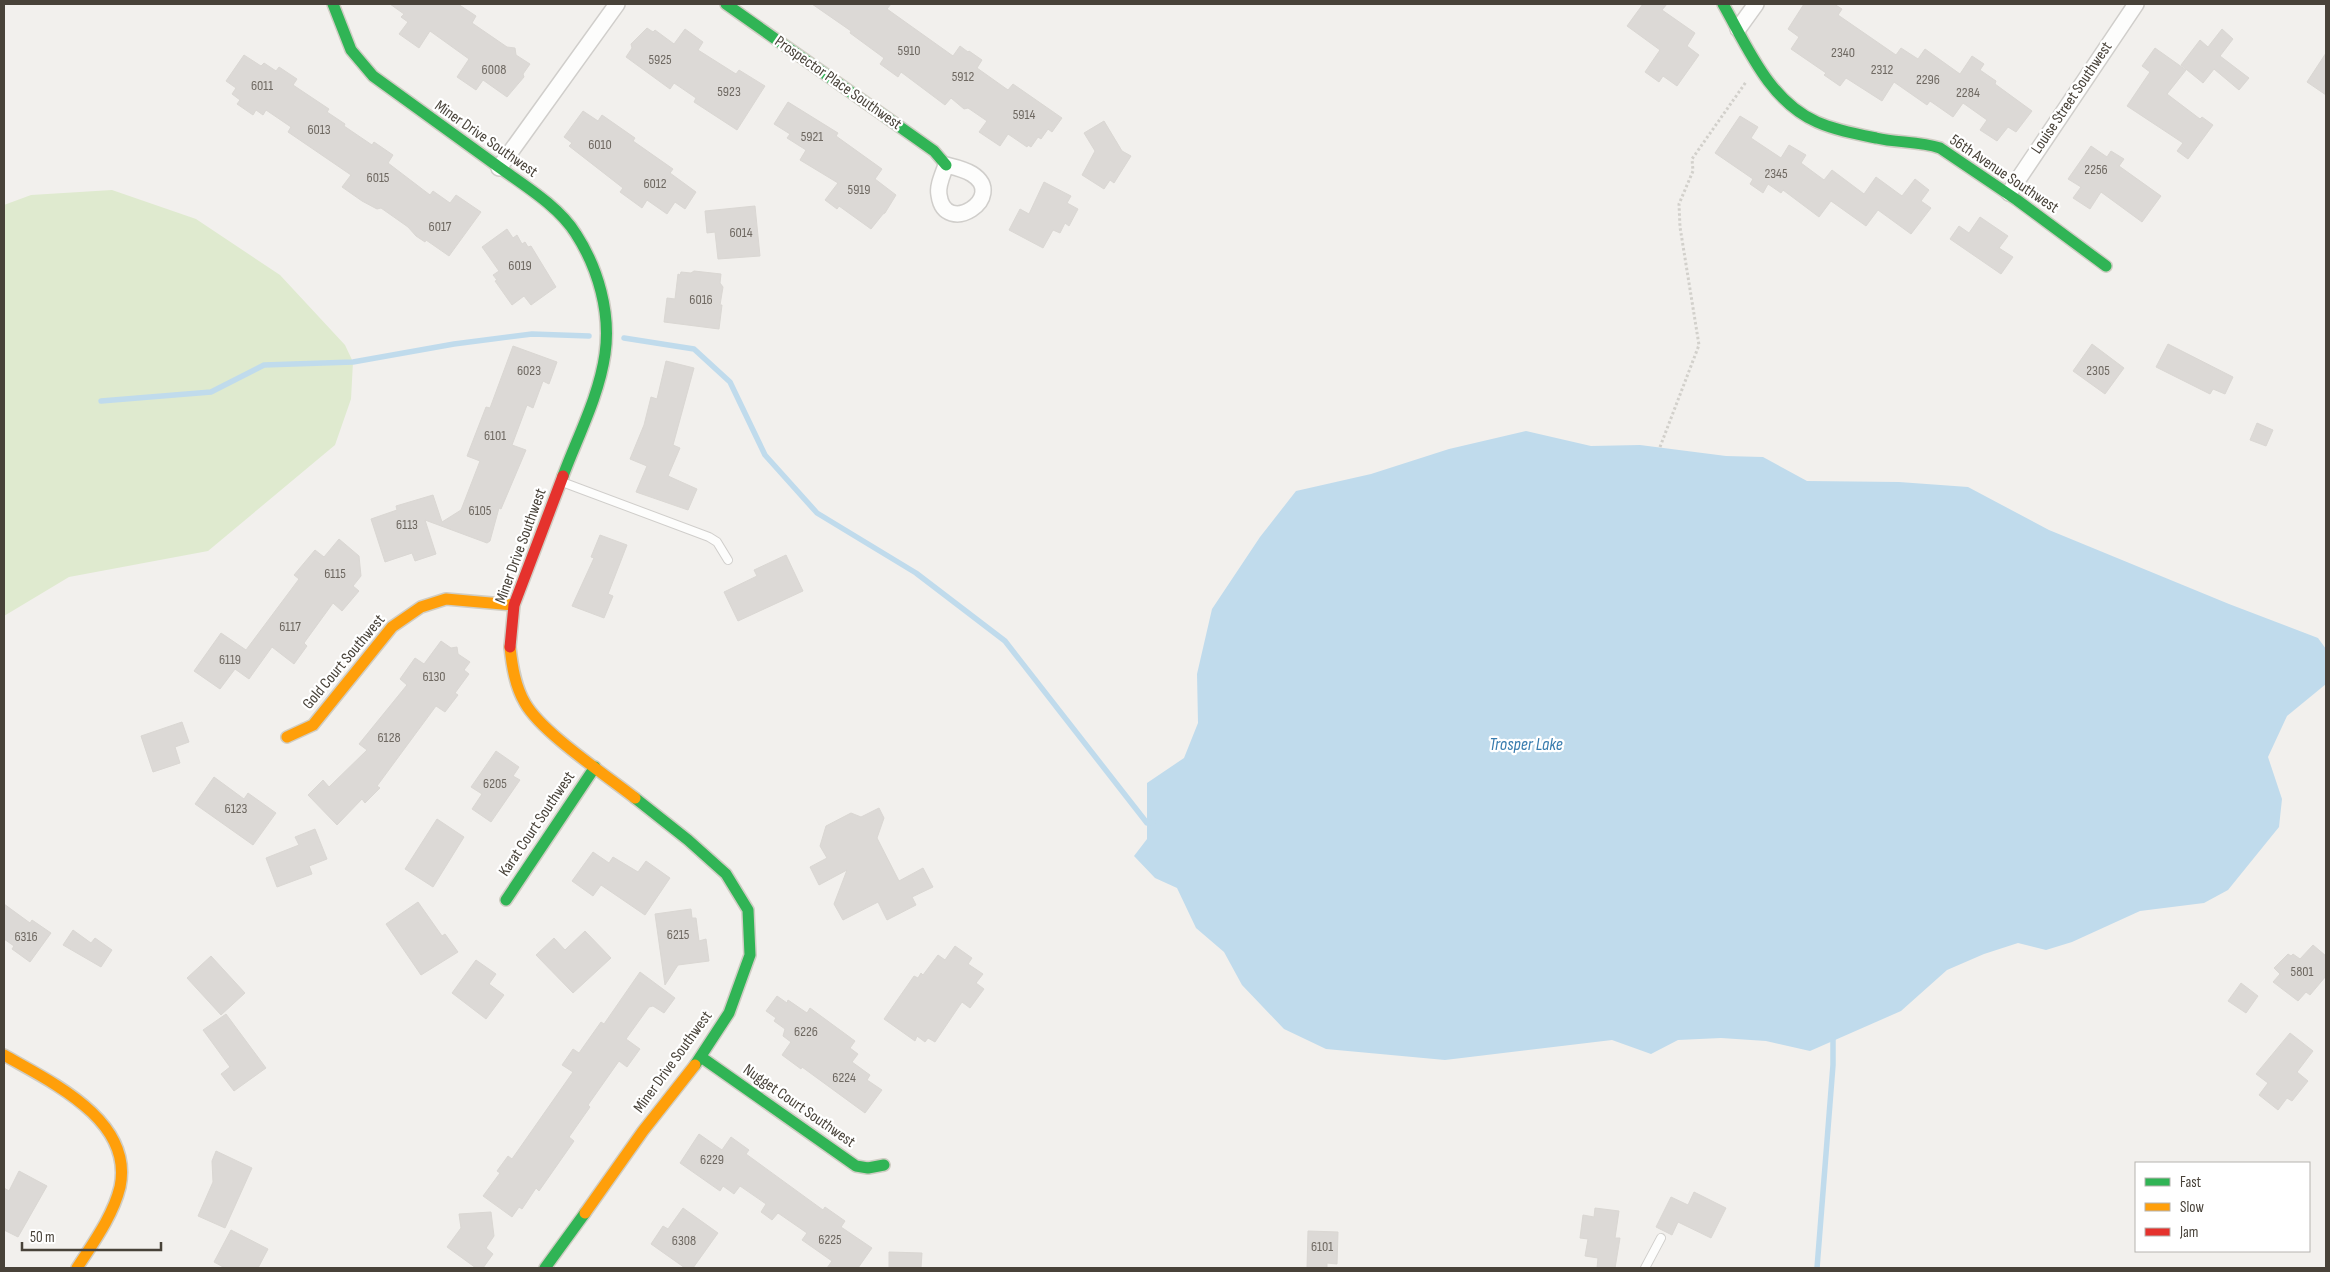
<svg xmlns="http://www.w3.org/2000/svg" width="2330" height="1272" font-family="'Sofia Sans Condensed',sans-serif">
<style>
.green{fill:#dfeacf}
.water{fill:#c0dbec}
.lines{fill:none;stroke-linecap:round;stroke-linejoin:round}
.stream{stroke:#c0dbec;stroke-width:5.5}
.building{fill:#dcd9d6;stroke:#dad7d3}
.lane-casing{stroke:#d0cecb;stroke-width:10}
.street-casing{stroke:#d0cecb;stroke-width:18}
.fast-casing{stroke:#d0cdc4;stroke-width:14}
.slow-casing{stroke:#d0cdc4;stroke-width:14}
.jam-casing{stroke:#d0cdc4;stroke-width:14}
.path{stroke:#d2d0cb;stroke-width:3;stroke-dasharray:2.5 2.5;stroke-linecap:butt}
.lane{stroke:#fdfdfc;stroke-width:8}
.street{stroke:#fdfdfc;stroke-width:15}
.fast{stroke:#30b455;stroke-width:11}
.slow{stroke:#ff9f0a;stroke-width:11}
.jam{stroke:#e5322d;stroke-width:11}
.labels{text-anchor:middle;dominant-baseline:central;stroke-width:4.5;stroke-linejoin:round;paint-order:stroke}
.number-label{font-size:14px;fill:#6e6861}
.street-label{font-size:16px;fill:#484239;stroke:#fff}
.water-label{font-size:18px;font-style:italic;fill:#387cae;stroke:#fff}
</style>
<rect width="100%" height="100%" fill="#f2f0ed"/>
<!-- green -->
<path class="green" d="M112,190L196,219L280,275L345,345L353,362L351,399L335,445L208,551L69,577L4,616V205L31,195Z"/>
<!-- water -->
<path class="water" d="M1526,431L1591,446L1640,445L1726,456L1763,457L1807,481L1899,482L1968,487L2049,530L2229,604L2318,638L2326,649V684L2287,716L2268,757L2282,799L2279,827L2228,890L2204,903L2140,911L2072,942L2046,950L2018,943L1984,954L1947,970L1901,1011L1810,1051L1766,1041L1721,1038L1678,1040L1651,1054L1612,1040L1445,1060L1326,1049L1284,1029L1242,985L1224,952L1196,928L1177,888L1155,878L1134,856L1147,839V783L1184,758L1198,723L1197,674L1212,609L1260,537L1296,491L1371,474L1449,449Z"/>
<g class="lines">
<!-- stream -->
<g class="stream">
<path d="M624,338L694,349L730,382L765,455L817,513L916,573L1005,641L1147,823L1153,822"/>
<path d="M101,401L211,392L264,365L353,362L454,344L532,334L589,336"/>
<path d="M1817,1268L1833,1065V1035"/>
</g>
</g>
<!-- building -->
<g class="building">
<path d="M390,4H458L476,16L472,23L507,47L515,48L516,55L530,64L523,74L524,77L507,97L483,80L476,90L457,77L469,59L430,31L419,48L399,34L408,22L401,17L404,14Z"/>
<path d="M812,4H891L887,9L953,56L960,46L968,52L969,51L982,60L977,68L1008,90L1013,84L1062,118L1052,132L1048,129L1041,139L1038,137L1031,147L1028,145L1027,147L1008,134L1000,146L979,132L987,121L968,108L964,109L951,98L945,105L901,72L898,77L880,64L884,58L850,33L851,31Z"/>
<path d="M1643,4H1667L1662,10L1695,33L1687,46L1699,55L1677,86L1663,76L1659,82L1645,72L1660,50L1627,26Z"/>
<path d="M1804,4H1834L1842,9L1838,15L1896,55L1901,48L1918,59L1925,49L1960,74L1972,56L1984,64L1980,70L1996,81L1995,84L2032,111L2016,132L2008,127L1997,141L1980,130L1987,120L1963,103L1953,117L1930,101L1927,105L1894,82L1882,101L1846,78L1840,86L1824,75L1826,73L1791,49L1799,37L1788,29Z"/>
<path d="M647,28L653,32L655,30L674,44L685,29L703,42L698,50L736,74L739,70L765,86L737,130L694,102L696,98L674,83L670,89L626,57L632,48L631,44Z"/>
<path d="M2222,29L2233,39L2220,56L2249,78L2239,90L2214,69L2203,83L2181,65L2200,40L2208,47Z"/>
<path d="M2155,48L2186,70L2167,94L2200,119L2202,117L2213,125L2188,159L2177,151L2183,143L2127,106L2150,72L2142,66Z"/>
<path d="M2326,53V95L2307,82Z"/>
<path d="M244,55L261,66L264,63L276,71L279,67L297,79L293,85L329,109L327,112L345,124L344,126L372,145L374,142L393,155L388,163L430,195L433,191L450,203L456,195L481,212L449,256L426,240L425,242L416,236L408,227L381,208L377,209L362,201L342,187L351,175L288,132L291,127L266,110L263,115L256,110L253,115L237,104L240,100L232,94L236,88L226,81Z"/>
<path d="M788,102L838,133L836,136L882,169L875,179L896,195L885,213L883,214L871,229L839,206L837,209L825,200L838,183L800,160L806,150L787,138L790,134L774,124Z"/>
<path d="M583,111L598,121L602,115L635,138L633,141L673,169L670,173L696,192L685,209L675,202L667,214L647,200L642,208L620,192L623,188L569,146L572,143L564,137Z"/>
<path d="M1740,116L1758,127L1751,138L1781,158L1789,145L1806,155L1801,163L1824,180L1832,170L1864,194L1876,177L1902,196L1915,179L1929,190L1921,201L1931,208L1911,234L1878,210L1866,226L1831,201L1819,217L1783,190L1781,193L1768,184L1763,193L1750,184L1753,179L1715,153Z"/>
<path d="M1104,121L1122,151L1131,156L1114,183L1110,180L1104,189L1082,175L1095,151L1084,133Z"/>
<path d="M2091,146L2107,157L2111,151L2124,159L2119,166L2161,196L2142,222L2101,192L2090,209L2073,198L2081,187L2068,179Z"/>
<path d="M1044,182L1071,196L1067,203L1078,209L1069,226L1065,223L1060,233L1053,230L1043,248L1009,230L1020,209L1029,214Z"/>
<path d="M755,206L760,256L718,259L715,232L707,233L705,211Z"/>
<path d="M1980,217L2008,236L1999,248L2013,257L2001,274L1950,239L1959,226L1969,233Z"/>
<path d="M507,229L513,238L517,235L522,244L525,242L528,247L531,246L556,287L531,305L524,296L512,305L495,281L497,280L493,275L499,271L482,247Z"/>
<path d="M694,271L721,274L720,283L723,287L720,305H722L719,329L664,322L667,298L675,299L678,274L680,275L681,272L691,273Z"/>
<path d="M2092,344L2124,368L2105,394L2073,371Z"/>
<path d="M2168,344L2233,377L2225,394L2213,389L2210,394L2156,367Z"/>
<path d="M513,346L557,362L549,384L543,381L533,408L527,405L512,445L526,450L501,509L499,508L490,541L487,543L425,520L436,554L415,561L412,553L385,562L371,519L397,510L396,506L433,495L442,522L461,510L480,461L467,456L486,407L490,408Z"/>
<path d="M666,361L694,368L673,445L680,448L668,476L697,489L688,510L636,492L647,466L630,459L644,425L651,397L657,399Z"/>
<path d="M2257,423L2273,430L2266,446L2250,440Z"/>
<path d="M600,535L627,545L608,594L613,596L604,618L572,606L594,558L591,557Z"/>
<path d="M339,539L359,556L361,576L353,586L359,591L342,611L333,603L304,643L307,646L294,664L272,647L249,679L235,669L220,689L194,671L221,633L246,650L299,579L294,575L315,550L324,557Z"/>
<path d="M786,555L803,591L738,621L724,592L757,576L754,570Z"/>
<path d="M441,641L451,648L457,647L458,654L470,662L464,670L469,674L455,693L458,695L445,712L436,706L377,786L380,788L365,803L362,799L337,825L308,795L323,780L329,787L367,750L359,744L407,685L400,679L415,658L424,664Z"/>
<path d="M182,722L189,742L175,747L180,763L153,772L141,736Z"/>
<path d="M496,751L519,767L513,776L520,780L491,822L472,809L482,794L471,787Z"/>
<path d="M214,777L244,799L248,793L276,813L253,845L195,804Z"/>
<path d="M879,808L884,818L877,838L899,881L923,868L933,887L912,897L916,905L887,920L878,902L843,920L834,904L847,870L819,885L810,867L827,858L820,846L826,826L851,813L861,817Z"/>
<path d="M437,819L464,837L433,887L405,869Z"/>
<path d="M315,829L327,859L309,866L312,874L277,887L266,858L299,845L295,837Z"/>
<path d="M593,852L609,863L613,857L638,872L646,861L670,878L645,915L601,885L593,896L572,881Z"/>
<path d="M418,902L442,936L445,934L458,952L421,975L386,924Z"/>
<path d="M4,904L30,923L32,920L51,933L30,962L12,949L14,946L4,939Z"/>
<path d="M691,909L692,918H696L699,941L706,939L709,961L678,965L665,985L655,914Z"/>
<path d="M73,930L91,943L95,938L112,950L101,967L63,945Z"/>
<path d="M585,931L611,958L573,993L536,955L554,938L565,950Z"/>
<path d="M2313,945L2326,956V976L2310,995L2306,992L2298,1001L2273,982L2280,974L2274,968L2288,954L2291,956L2293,954L2300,959Z"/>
<path d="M955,946L972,958L968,964L983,974L976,983L984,989L970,1008L962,1002L935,1042L928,1038L925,1042L917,1036L915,1041L884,1019L914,976L918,978L921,973L923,975L938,955L945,960Z"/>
<path d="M211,956L245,993L221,1015L187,978Z"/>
<path d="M476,960L496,974L489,984L504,995L486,1019L452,993Z"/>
<path d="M640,972L675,998L664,1013L653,1006L649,1007L626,1039L640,1049L627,1067L619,1061L588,1105L590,1107L569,1137L574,1141L539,1191L536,1188L522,1209L519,1207L512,1217L483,1196L500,1173L497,1171L508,1156L512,1159L573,1072L562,1065L573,1049L579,1053L601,1022L604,1024Z"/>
<path d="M2241,983L2258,996L2246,1013L2228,1001Z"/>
<path d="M777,996L787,1003L788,1000L807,1013L810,1008L855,1041L850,1048L858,1054L852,1062L870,1075L867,1080L882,1090L865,1113L802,1067L801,1069L782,1055L791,1042L783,1036L785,1029L774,1021L776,1018L766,1011Z"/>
<path d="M226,1014L266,1068L234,1091L221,1074L230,1067L203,1030Z"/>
<path d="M2290,1033L2313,1051L2297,1072L2308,1081L2292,1101L2287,1098L2278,1110L2259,1095L2268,1083L2256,1074Z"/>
<path d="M699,1134L722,1150L731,1137L749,1150L746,1154L823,1210L825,1207L845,1221L841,1227L872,1248L858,1268H827L832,1261L802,1240L807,1233L778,1213L772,1220L761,1212L766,1204L740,1186L734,1194L723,1186L720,1191L680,1163Z"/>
<path d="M216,1151L252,1168L225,1228L198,1216L213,1182L212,1161Z"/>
<path d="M19,1171L47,1186L18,1237L4,1230V1188L9,1191Z"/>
<path d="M1694,1192L1726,1208L1711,1238L1678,1222L1672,1235L1656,1227L1671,1197L1688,1205Z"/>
<path d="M683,1208L718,1233L693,1268H685L651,1244L663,1226L668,1229Z"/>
<path d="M1595,1208L1619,1211L1615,1238H1620L1615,1268H1597L1598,1258L1585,1256L1588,1239L1580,1238L1583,1215L1594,1217Z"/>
<path d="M491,1212L494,1236L486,1248L493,1254L483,1268H476L447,1247L461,1228L459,1214Z"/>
<path d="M231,1230L268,1249L258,1268H225L214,1262Z"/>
<path d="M1308,1231L1338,1232L1337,1264L1327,1263V1268H1307Z"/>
<path d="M889,1252L922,1253L921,1268H889Z"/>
</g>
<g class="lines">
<defs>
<g id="lane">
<path d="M562,482L709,537L717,542L728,560"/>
<path d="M1645,1268L1661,1238"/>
</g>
<g id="street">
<path d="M1738,29L1756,4"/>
<path d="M946,165C954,167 964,169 972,174C1008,197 945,238 939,195C937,186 943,174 946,165Z"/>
<path d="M499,168L617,4"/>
<path d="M2009,193L2136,4"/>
</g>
<g id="fast">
<path d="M333,4L351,50L373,76C414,106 455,135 496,165C522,184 559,206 576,234C598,268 611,313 605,354C599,396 578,436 563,476"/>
<path d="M726,4L934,151L946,165"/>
<path d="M1723,4C1747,46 1769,101 1817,122C1835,130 1856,134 1876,138C1897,143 1919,141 1940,148L2017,200L2106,266"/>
<path d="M635,798L688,840L726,874L748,910L750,955L729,1013L695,1065"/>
<path d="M506,900L595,767"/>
<path d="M701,1057L856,1166L868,1168L884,1165"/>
<path d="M545,1268L585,1213"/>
</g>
<g id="slow">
<path d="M510,647C512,666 515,686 525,703C542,733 606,775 635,798"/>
<path d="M287,737L313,725L392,627L421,607L446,599L514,605"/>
<path d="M4,1055C51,1082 134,1120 120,1187C113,1216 93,1243 77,1268"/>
<path d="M585,1213L643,1131L695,1065"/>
</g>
<path id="jam" d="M510,647L514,605L563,476"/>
</defs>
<!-- lane casing -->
<use href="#lane" class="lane-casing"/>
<!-- street casing -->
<use href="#street" class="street-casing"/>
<!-- fast casing -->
<use href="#fast" class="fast-casing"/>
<!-- slow casing -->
<use href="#slow" class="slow-casing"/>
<!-- jam casing -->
<use href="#jam" class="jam-casing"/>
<!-- path -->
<path class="path" d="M1660,447L1699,345L1680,227L1679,204L1693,171L1692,159L1746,82"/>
<!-- lane -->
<use href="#lane" class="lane"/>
<!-- street -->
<use href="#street" class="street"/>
<!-- fast -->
<use href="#fast" class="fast"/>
<!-- slow -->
<use href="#slow" class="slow"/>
<!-- jam -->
<use href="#jam" class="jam"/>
</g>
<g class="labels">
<!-- number labels -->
<g class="number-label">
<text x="909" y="50">5910</text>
<text x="1843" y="52">2340</text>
<text x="660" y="59">5925</text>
<text x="494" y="69">6008</text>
<text x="1882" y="69">2312</text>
<text x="963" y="76">5912</text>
<text x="1928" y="79">2296</text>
<text x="262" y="85">6011</text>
<text x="729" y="91">5923</text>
<text x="1968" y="92">2284</text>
<text x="1024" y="114">5914</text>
<text x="319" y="129">6013</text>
<text x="812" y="136">5921</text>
<text x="600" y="144">6010</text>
<text x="2096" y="169">2256</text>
<text x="1776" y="173">2345</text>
<text x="378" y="177">6015</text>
<text x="655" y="183">6012</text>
<text x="859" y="189">5919</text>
<text x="440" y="226">6017</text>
<text x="741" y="232">6014</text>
<text x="520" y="265">6019</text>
<text x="701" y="299">6016</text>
<text x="529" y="370">6023</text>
<text x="2098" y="370">2305</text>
<text x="495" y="435">6101</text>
<text x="480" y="510">6105</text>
<text x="407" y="524">6113</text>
<text x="335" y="573">6115</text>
<text x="290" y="626">6117</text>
<text x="230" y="659">6119</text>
<text x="434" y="676">6130</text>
<text x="389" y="737">6128</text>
<text x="495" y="783">6205</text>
<text x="236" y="808">6123</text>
<text x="678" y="934">6215</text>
<text x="26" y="936">6316</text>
<text x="2302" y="971">5801</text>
<text x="806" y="1031">6226</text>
<text x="844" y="1077">6224</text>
<text x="712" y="1159">6229</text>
<text x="830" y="1239">6225</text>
<text x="684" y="1240">6308</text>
<text x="1322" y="1246">6101</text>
</g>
<!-- street labels -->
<g class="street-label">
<text transform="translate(838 83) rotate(35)">Prospector Place Southwest</text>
<text transform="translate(2072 98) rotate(-56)">Louise Street Southwest</text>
<text transform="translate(486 139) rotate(35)">Miner Drive Southwest</text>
<text transform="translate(2004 174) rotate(34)">56th Avenue Southwest</text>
<text transform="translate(521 546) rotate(-70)">Miner Drive Southwest</text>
<text transform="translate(344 662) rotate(-50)">Gold Court Southwest</text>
<text transform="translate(537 824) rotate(-56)">Karat Court Southwest</text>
<text transform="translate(673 1062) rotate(-54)">Miner Drive Southwest</text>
<text transform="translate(799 1106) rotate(35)">Nugget Court Southwest</text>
</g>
<!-- water labels -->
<g class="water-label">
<text x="1526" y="744">Trosper Lake</text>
</g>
</g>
<!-- border -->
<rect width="2330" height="1272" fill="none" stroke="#484239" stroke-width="10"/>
<!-- legend -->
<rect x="2135" y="1162" width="175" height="90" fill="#ffffff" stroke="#b6b3b0"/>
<rect x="2145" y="1178" width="25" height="8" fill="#30b455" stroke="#b6b3b0"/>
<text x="2180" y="1187" font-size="15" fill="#484239">Fast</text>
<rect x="2145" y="1203" width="25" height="8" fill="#ff9f0a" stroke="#b6b3b0"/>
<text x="2180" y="1212" font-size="15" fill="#484239">Slow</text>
<rect x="2145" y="1228" width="25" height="8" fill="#e5322d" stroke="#b6b3b0"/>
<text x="2180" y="1237" font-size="15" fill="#484239">Jam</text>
<!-- scale -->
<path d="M22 1242v8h139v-8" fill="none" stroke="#484239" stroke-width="2.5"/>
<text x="30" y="1242" font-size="15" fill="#484239" stroke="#ffffff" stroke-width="4" paint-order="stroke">50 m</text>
</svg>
